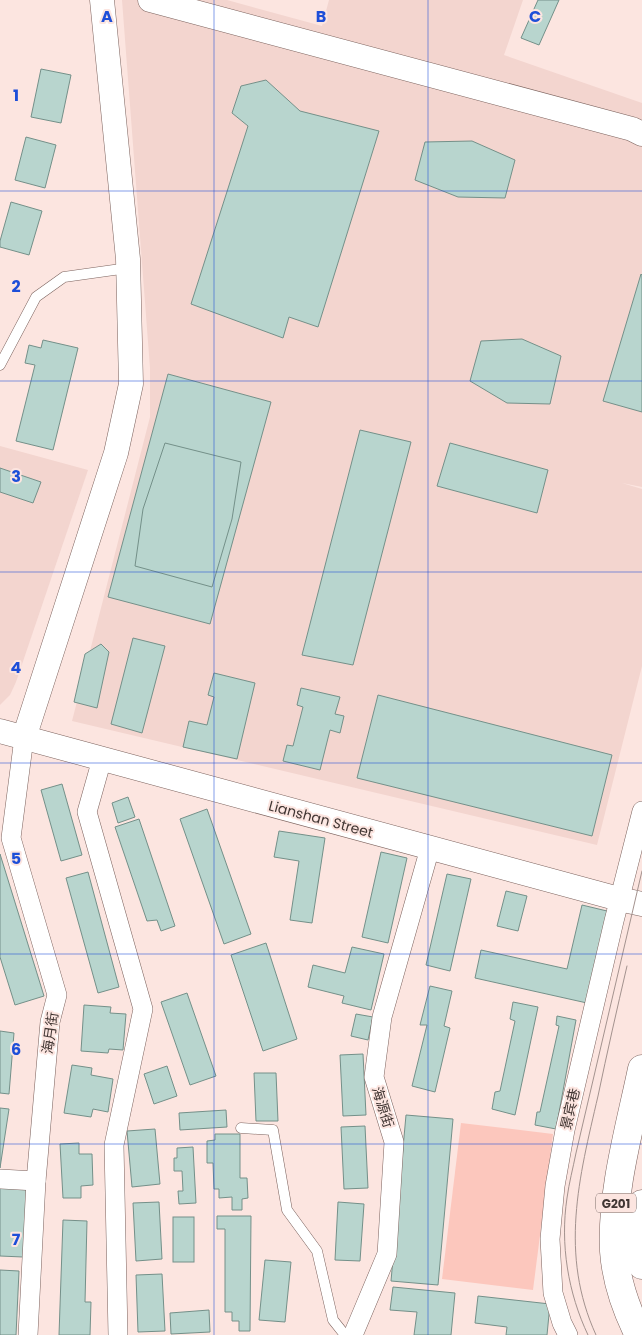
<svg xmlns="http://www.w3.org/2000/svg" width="642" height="1335" font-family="Poppins,'Noto Sans SC',sans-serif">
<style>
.built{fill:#f3d5cf}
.green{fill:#fcc7bd}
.building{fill:#b8d5ce;stroke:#749089}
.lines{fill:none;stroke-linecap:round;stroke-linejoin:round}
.service-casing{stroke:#7c635e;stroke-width:11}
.minor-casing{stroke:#7c635e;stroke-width:20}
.tertiary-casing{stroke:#7c635e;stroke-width:25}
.trunk-casing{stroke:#7c635e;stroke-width:29}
.service{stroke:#fff;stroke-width:10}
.minor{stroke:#fff;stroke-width:19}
.tertiary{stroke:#fff;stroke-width:24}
.trunk{stroke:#fff;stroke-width:28}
.tram{stroke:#a3928e;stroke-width:1}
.grid{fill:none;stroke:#1d4ed8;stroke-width:1;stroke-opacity:0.55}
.labels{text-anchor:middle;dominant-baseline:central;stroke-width:4;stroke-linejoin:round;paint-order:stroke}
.shield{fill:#fce5e0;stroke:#796a67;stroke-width:1}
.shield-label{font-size:12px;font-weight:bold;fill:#413633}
.street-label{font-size:14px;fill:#413633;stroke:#fce5e0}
.grid-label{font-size:16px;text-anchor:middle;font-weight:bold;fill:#1d4ed8;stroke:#fce5e0;stroke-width:4;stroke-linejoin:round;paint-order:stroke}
</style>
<rect width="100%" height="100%" fill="#fce5e0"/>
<!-- built -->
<g class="built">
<path d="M122,0H227L322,26L329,0H523L504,55L642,103V487L622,483L642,489V666L597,845L72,721L150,417V368Z"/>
<path d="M0,446L88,470L16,682L10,695L0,705Z"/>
</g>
<!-- green -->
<path class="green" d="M461,1123L553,1134L533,1290L442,1279Z"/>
<!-- building -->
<g class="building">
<path d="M538,0H559L539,45L521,38Z"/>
<path d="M41,69L71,75L61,123L31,117Z"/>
<path d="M266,80L300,111L379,131L318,327L289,317L283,338L191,304L248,126L232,113L241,86Z"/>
<path d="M26,137L56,145L45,188L15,180Z"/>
<path d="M472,141L515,160L505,198L458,197L415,180L425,142Z"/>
<path d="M11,202L42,211L29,255L0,247V241Z"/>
<path d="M641,274L642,275V412L603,401Z"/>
<path d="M522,339L561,356L550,404L507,403L470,381L481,341Z"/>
<path d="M43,340L78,348L53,450L16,441L35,365L25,363L29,345L41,348Z"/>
<path d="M168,374L271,402L210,624L108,597Z"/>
<path d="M360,430L411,442L353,665L302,655Z"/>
<path d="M165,443L241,462L232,519L212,587L135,566L143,509Z"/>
<path d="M450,443L548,470L537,513L437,486Z"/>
<path d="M0,468L41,482L33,503L0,492Z"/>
<path d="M133,638L165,646L142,733L111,724Z"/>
<path d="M101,644L109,652L97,708L74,702L85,654Z"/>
<path d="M214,673L255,683L237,759L183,747L189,721L207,725L214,697L208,695Z"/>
<path d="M301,688L340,697L335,714L344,716L340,733L330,730L320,770L283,761L287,745L293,746L303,707L297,705Z"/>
<path d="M378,695L612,755L592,836L357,778Z"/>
<path d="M62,784L82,855L61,861L41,790Z"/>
<path d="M128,797L135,817L118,823L112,803Z"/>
<path d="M207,809L251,934L224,944L180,819Z"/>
<path d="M139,819L175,926L161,931L157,920L147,921L115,827Z"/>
<path d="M279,831L325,838L312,923L290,920L299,861L274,857Z"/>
<path d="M381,852L407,858L388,943L362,937Z"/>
<path d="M0,854L44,996L15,1005L0,957Z"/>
<path d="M88,872L119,987L98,993L66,878Z"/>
<path d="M447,874L471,879L450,971L426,965Z"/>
<path d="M506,891L527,896L518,931L497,926Z"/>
<path d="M582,905L607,911L587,1003L475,978L481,950L567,969Z"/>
<path d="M266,943L297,1039L263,1051L231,955Z"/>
<path d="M352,947L384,954L371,1010L342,1003L344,996L308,987L313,965L345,973Z"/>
<path d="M430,986L452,991L444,1026L450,1028L435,1092L412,1086L427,1025H420Z"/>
<path d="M187,993L216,1076L190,1085L161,1002Z"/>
<path d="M513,1002L538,1007L515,1115L492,1109L495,1092L500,1091L515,1021L510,1019Z"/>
<path d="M84,1005L111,1007L110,1013L126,1014L123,1050L109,1049L108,1053L81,1051Z"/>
<path d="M356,1014L373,1017L368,1040L351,1036Z"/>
<path d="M557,1016L576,1020L556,1129L535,1125L537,1112H540L559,1026L556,1025Z"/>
<path d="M0,1031L14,1033L9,1094L0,1093Z"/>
<path d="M363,1054L366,1115L343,1116L340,1055Z"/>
<path d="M72,1065L92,1068L91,1075L113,1079L108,1112L93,1109L91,1117L64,1113Z"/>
<path d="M167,1066L177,1096L154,1104L144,1074Z"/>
<path d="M254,1073H276L278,1121H256Z"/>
<path d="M0,1108L9,1109L0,1168Z"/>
<path d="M226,1110L227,1127L180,1130L179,1113Z"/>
<path d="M406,1115L453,1119L438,1285L391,1281Z"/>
<path d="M365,1126L368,1188L344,1189L341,1127Z"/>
<path d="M155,1129L160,1184L132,1187L127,1131Z"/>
<path d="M215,1134H240V1178H247L248,1198L242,1199V1210H232V1197L219,1198V1189H214L213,1163H207V1141L215,1140Z"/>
<path d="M79,1143V1154H92L93,1185L81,1186V1198H63L60,1144Z"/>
<path d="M193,1147L196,1203L179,1204L178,1191H183L182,1171H174V1158H177V1148Z"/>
<path d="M0,1188L27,1189L23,1257L0,1256Z"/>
<path d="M159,1202L162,1259L136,1261L133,1203Z"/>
<path d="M338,1202L364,1204L360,1261L335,1260Z"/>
<path d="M217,1216H251L250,1331H239V1321H232V1312H225V1229H217Z"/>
<rect x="173" y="1217" width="21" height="45"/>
<path d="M63,1220L87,1221L85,1302H91L90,1335H59Z"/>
<path d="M265,1260L291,1262L285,1322L259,1320Z"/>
<path d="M0,1270L19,1271L16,1335H0Z"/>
<path d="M162,1274L165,1331L138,1332L136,1275Z"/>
<path d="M393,1287L455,1293L451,1335H414L417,1312L390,1310Z"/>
<path d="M478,1296L550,1304L547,1335H506L507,1327L475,1323Z"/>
<path d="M209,1310L210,1332L171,1334L170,1313Z"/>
</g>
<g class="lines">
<defs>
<g id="service">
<path d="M0,365L36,297L64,277L128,268"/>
<path d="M241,1128L273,1130L287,1210L317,1251L333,1320L345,1335"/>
</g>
<g id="minor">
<path d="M24,738L11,838L57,995L50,1022L36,1181L28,1335"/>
<path d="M102,759L87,812L143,1009L114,1145L118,1335"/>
<path d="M0,1179L36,1181"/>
<path d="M353,1335L387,1254L394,1142L374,1077L382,1017L430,848"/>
<path d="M568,1335L562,1323L553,1293L550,1239L555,1186L565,1130L614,921L642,811"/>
</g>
<g id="tertiary">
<path d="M150,0L632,129L642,134"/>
<path d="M0,731L619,899L642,904"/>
<path d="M24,738L116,453L131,384L128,259L102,0"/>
</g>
<g id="trunk">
<path d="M642,1204L639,1230L642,1265"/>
<path d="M639,1335C626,1309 616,1280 614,1251C611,1192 630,1127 642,1069"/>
</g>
</defs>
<!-- service casing -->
<use href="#service" class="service-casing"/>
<!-- minor casing -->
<use href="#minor" class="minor-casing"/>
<!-- tertiary casing -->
<use href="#tertiary" class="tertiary-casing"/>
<!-- trunk casing -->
<use href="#trunk" class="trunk-casing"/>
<!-- service -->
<use href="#service" class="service"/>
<!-- minor -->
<use href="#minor" class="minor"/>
<!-- tertiary -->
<use href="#tertiary" class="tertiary"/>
<!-- trunk -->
<use href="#trunk" class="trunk"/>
<!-- tram -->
<g class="tram">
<path d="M588,1335C568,1293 560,1244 567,1198C569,1183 573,1168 576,1153L642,871"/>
<path d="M596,1335C559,1254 579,1178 598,1096C607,1053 617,1009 627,966"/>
</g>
</g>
<!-- grid -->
<path class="grid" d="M214,0V1335M428,0V1335M0,191H642M0,381H642M0,572H642M0,763H642M0,954H642M0,1144H642"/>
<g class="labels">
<!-- shield labels -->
<rect class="shield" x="596" y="1193.5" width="40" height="19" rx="4"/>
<g class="shield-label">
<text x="616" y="1203">G201</text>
</g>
<!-- street labels -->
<g class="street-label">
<text transform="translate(321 819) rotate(15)">Lianshan Street</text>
<text transform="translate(50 1033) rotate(-82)">海月街</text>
<text transform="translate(383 1107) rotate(73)">海源街</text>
<text transform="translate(570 1109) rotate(-77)">景宾巷</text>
</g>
</g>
<g class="grid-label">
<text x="107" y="22">A</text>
<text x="321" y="22">B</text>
<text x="535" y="22">C</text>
<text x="16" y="101">1</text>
<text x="16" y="292">2</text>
<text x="16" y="482">3</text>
<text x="16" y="673">4</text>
<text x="16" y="864">5</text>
<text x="16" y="1055">6</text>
<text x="16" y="1245">7</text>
</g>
</svg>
